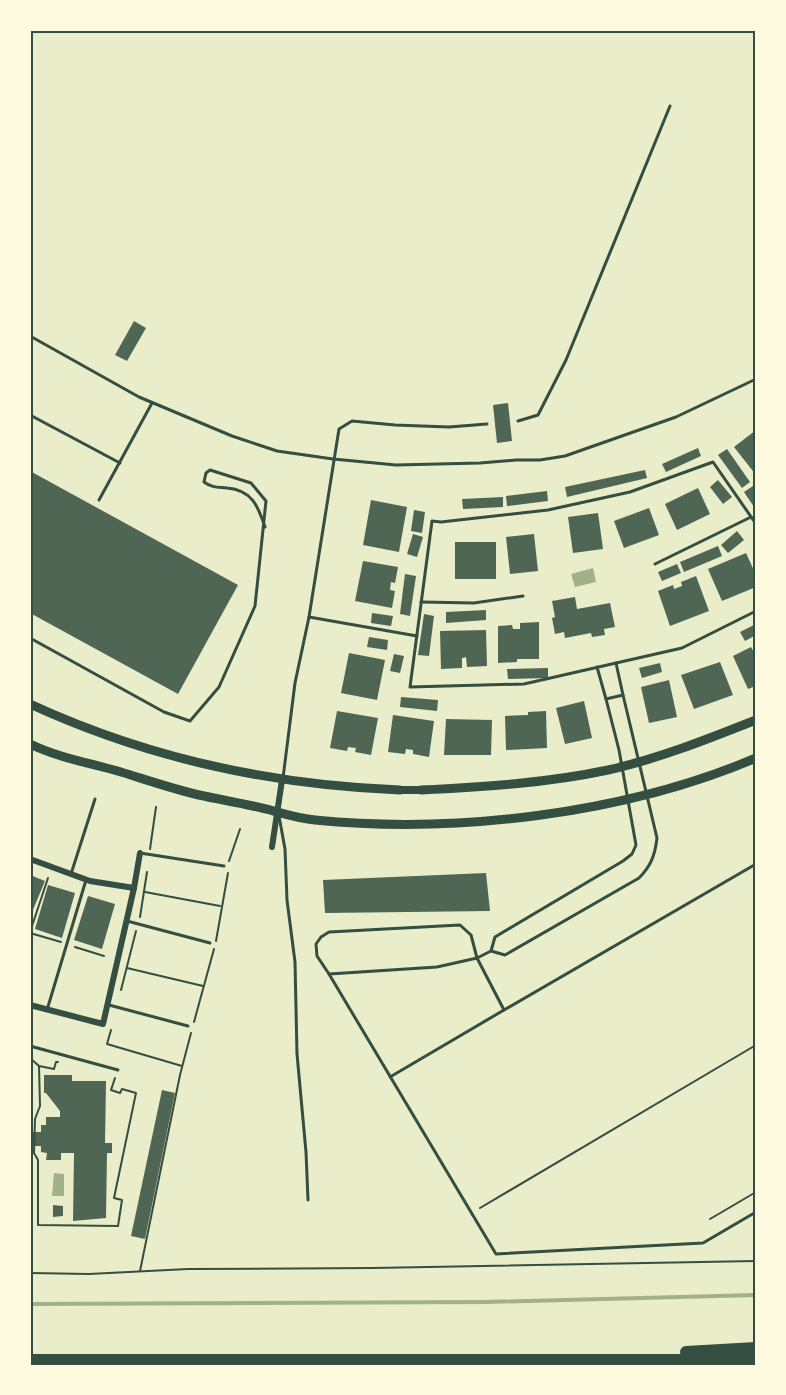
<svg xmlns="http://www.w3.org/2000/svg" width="786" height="1395" font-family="'Fira Sans',sans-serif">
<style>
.water{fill:#a3b18a}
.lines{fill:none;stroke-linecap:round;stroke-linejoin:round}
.stream{stroke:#a3b18a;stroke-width:4}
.building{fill:#4f6655}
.path{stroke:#344e41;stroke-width:2}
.service{stroke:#344e41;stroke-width:3}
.minor{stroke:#344e41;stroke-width:6}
.tertiary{stroke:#344e41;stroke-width:8}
.secondary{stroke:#344e41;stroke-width:9}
.motorway{stroke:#344e41;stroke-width:12}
.neatline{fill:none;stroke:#344e41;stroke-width:2}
</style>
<rect width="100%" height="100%" fill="#e9edc9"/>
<!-- water -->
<g class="water">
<path d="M593,568L596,582L575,587L571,574Z"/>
<path d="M54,1173L64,1174V1196H52Z"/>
</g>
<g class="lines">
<!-- stream -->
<path class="stream" d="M30,1304L485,1302L756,1295"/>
</g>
<!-- building -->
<g class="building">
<path d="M134,321L146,328L127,361L115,355Z"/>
<path d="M508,403L512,441L497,443L493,405Z"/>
<path d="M756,430V475L734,447Z"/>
<path d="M698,448L701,456L666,472L662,464Z"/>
<path d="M727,449L750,482L742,488L718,455Z"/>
<path d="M645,470L647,478L567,497L565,487Z"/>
<path d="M30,471L238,585L178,694L30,613Z"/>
<path d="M718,480L732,497L723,504L710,487Z"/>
<path d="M753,486L756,491V510L744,492Z"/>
<path d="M698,488L710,514L677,530L665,504Z"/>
<path d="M547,491L548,501L507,506L506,496Z"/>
<path d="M503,497V507L463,509L462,499Z"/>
<path d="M371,500L407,507L399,552L363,545Z"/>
<path d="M649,508L659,535L624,548L614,521Z"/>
<path d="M414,510L425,512L422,533L411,531Z"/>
<path d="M598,513L603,549L573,553L568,517Z"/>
<path d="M737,531L744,540L728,553L721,545Z"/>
<path d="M413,534L423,537L417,557L407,554Z"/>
<path d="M534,534L538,571L510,574L506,537Z"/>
<rect x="455" y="542" width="41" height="37"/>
<path d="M718,546L722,556L684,572L680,562Z"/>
<path d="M746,553L756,575V587L722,601L708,569Z"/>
<path d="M363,561L398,567L395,583L391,582L390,590L395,591L392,608L355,601Z"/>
<path d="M677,564L681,573L662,581L658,572Z"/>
<path d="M405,574L416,576L410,616L400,614Z"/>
<path d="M696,576L709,611L670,626L658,591L673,585L674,589L682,586L681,582Z"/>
<path d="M575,597L577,609L610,603L615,627L604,629L605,635L592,637L591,633L565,638L564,632L555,634L552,618L555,617L552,601Z"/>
<path d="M486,610V620L446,623V612Z"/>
<path d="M372,613L393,616L391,626L371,623Z"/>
<path d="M424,614L434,616L429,656L418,655Z"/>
<path d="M539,622V659H517V662L498,663V626L512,625L513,629H520V623Z"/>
<path d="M756,624V635L745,641L740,632Z"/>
<path d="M486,630L487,666L467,667L466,657L462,658V668L441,669L440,631Z"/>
<path d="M369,637L388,640L387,650L367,647Z"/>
<path d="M751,647L756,656V686L748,689L733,656Z"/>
<path d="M349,653L385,660L377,700L341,693Z"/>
<path d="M394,654L404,656L400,673L390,671Z"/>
<path d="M720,662L733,695L694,709L681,675Z"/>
<path d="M660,663L662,672L642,678L639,668Z"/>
<path d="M548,668V678L508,679L507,669Z"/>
<path d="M669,680L677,717L649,723L641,687Z"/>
<path d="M401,697L438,700L437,711L400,707Z"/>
<path d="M584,701L592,738L565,744L556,708Z"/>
<path d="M337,711L378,718L371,755L355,752L356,748L348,747L347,751L330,748Z"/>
<path d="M546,711L547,748L506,750L505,716L528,715V712Z"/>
<path d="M393,715L434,721L429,757L413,754V750L406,749L405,754L388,752Z"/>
<path d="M446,719L492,720L491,755H444Z"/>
<path d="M486,873L490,911L325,913L323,880Z"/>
<path d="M30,875L45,881L30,917Z"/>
<path d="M48,885L75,893L62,938L35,929Z"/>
<path d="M88,896L115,904L102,949L74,940Z"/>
<path d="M44,1075H72V1081H106L105,1143H112V1153H107L106,1218L73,1221L74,1153H61V1160H46L47,1153L41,1152V1146H30V1132H41V1125H46V1117H60V1111L46,1093H44Z"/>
<path d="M162,1090L175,1093L145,1239L131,1236Z"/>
<path d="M53,1205L63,1206V1216L53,1217Z"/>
</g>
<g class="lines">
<!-- path -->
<g class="path">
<path d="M150,849L156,807"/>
<path d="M229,861L240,829"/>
<path d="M145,892L220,906"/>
<path d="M140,917L147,872"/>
<path d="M30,932L48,878"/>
<path d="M30,933L61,942"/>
<path d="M216,941L228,873"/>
<path d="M75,947L104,956"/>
<path d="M127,968L203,986"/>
<path d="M121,990L136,931"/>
<path d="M194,1022L214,949"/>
<path d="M111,1030L107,1044L182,1066"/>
<path d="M30,1058L39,1066L40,1106L35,1119L34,1153L38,1160V1225L118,1226L122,1200L114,1198L136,1093L122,1089L120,1093L111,1090L115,1078"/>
<path d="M39,1066L54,1069L56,1062H58"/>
<path d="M480,1208L756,1045"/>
<path d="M710,1219L756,1192"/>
<path d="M140,1271L180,1075L191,1033"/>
<path d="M30,1273L89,1274L188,1269L373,1268L756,1261"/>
</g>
<!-- service -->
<g class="service">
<path d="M30,336L139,397L232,436L277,451L333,459L396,465L480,463L516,460H540L565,456L676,417L756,379"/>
<path d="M30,415L120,463"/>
<path d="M518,421L538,415L566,360L670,106"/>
<path d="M99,500L152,403"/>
<path d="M756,524L713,462L630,492L548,510L441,522L432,521L410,687L524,684L682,648L756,611"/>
<path d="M655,564L751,517"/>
<path d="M421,602L474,603L523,596"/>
<path d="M309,617L417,636"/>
<path d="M30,638L164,712L190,721L219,687L255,606L266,501L251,483L210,470L206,473L204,482C212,488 218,487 227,488C252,490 258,506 265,527"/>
<path d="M616,663L623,695"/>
<path d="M597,667L606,699"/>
<path d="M283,778L295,683L309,617L339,429L352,421L395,425L449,427L487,424"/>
<path d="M279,816L285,849L287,900L295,962L297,1054L306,1152L308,1200"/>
<path d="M140,853L224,866"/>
<path d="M71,874L95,799"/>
<path d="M127,921L210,943"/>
<path d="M329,974L317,956L316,944L321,937L329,932L460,925L471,935L477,958L491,951L505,955L639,878C651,866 655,855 657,838L623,695L606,699L619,750L636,845L632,854L623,861L495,937L491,951"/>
<path d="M109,1005L188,1026"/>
<path d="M47,1010L86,880"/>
<path d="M504,1010L756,864"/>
<path d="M30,1046L118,1070"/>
<path d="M390,1077L504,1010L477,958L437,967L329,974L496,1254L703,1243L756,1212"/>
</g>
<!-- minor -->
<g class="minor">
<path d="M272,847L282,780"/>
<path d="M30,859L90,881L134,888"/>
<path d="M30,1005L103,1024L134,888L140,853"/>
</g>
<!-- tertiary -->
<path class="tertiary" d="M400,790H421"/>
<!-- secondary -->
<g class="secondary">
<path d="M30,704C147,758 271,785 400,790"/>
<path d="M30,744C59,758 90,763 121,772C147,780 173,789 199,795C217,799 235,802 253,806C273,810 294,818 315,820C457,834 624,814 756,758"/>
<path d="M421,790C484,787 547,783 608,770C658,759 708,739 756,720"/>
</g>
<!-- motorway -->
<g class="motorway">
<path d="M686,1352L756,1348"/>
<path d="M30,1360H756"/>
</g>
</g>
<!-- border -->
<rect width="786" height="1395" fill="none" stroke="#fefae0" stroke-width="63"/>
<rect x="32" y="32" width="722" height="1332" class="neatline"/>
</svg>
